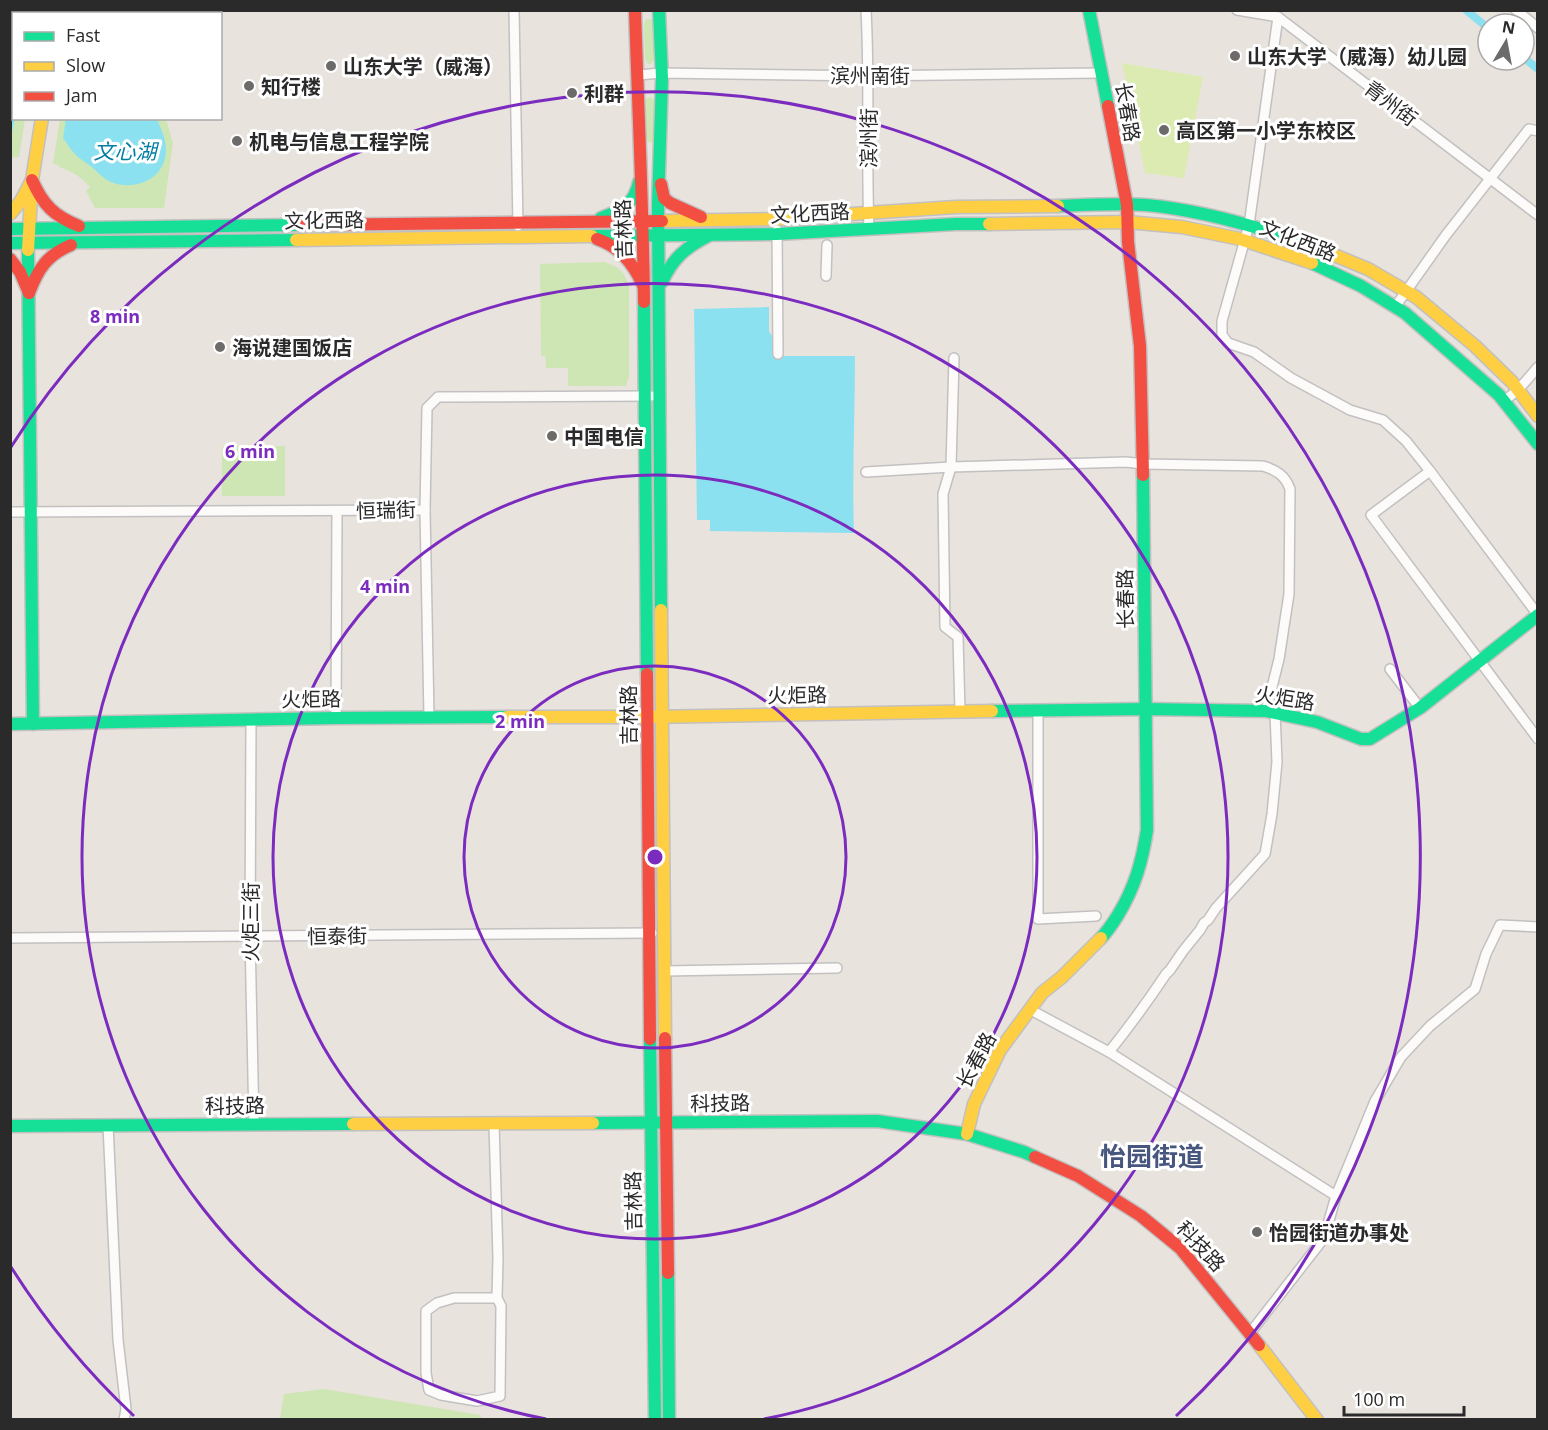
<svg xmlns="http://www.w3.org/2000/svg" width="1548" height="1430" font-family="'Open Sans','Noto Sans SC',sans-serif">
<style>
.green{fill:#cee6b4}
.pitch{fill:#dcebb1}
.water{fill:#8ce1f0}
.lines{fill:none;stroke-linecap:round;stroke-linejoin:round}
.canal{stroke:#8ce1f0;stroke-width:8}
.street-casing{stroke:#c2c0c0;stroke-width:12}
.fast-casing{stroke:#c2c0c0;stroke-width:15}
.slow-casing{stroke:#c2c0c0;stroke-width:15}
.jam-casing{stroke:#c2c0c0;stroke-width:15}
.street{stroke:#fcfbfa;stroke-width:9}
.fast{stroke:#16e098;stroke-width:12}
.slow{stroke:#ffcf43;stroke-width:12}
.jam{stroke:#f24e42;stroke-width:12}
.ring{fill:none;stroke:#7b2cbf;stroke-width:3}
.poi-dot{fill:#6d6b69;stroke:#fff;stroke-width:2}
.labels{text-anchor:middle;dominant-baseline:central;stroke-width:6;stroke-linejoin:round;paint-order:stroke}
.poi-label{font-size:20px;font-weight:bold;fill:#2a2a2a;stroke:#fff;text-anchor:start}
.street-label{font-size:20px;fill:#2a2a2a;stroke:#fff}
.water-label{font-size:21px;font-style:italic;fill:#027ea5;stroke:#fff}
.district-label{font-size:26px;font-weight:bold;fill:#46567e;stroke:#fff}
.centre{fill:#7b2cbf;stroke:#fff;stroke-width:3}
.ring-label{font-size:18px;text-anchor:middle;font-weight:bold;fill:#7b2cbf;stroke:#fff;stroke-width:6;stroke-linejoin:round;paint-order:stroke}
</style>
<rect width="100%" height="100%" fill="#e9e3de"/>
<!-- green -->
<g class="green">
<path d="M10,11H41V13L14,14V118L25,119L19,157H14L13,158H11Z"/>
<path d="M646,19H651L653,23L654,59L651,64H648L645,59L644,24Z"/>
<path d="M652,97L654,102L655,138L652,142L649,143L646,138L645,103L647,98Z"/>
<path d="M60,119H166L173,143L164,208H95L86,191L90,187C81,177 72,171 59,167V165L53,164Z"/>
<path d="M604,262C619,267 623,270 629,285V376L626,386H568V368H546L545,356H541L540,264Z"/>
<rect x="222" y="446" width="63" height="50"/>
<path d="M324,1389L480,1415L482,1419H280L284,1394Z"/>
</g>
<!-- pitch -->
<path class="pitch" d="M1122,63L1203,77L1184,178L1145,173Z"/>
<!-- water -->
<g class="water">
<path d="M97,10L157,11L159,13H96Z"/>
<path d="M10,12L14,17V118L15,119L11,136Z"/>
<path d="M66,119H157C161,129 166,138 166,150C166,178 136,192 111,182C103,179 96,170 89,165C84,161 78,158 74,153C70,149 67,143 63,138Z"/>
<path d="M769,307V331L772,336L773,356H855C855,415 852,474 854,533L710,531V520H697L694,309Z"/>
</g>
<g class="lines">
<!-- canal -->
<g class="canal">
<path d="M1466,10L1488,28"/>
<path d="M1524,58L1538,69"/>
</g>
<defs>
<g id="street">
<path d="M514,10L518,226"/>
<path d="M866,10C870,83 866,156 869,229"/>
<path d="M1237,10L1278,17L1538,215"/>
<path d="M1516,10L1538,28"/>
<path d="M1278,17L1249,225L1222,321V335L1228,343L1254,352L1291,378L1350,410L1383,420L1406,441L1430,471L1538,615"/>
<path d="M638,75L661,73L868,76L1101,73"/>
<path d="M777,230L778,354"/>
<path d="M826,276L827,245"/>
<path d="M1395,307L1446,235L1529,129L1538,131"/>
<path d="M954,358L951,467L943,494L945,627L958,637L960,712"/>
<path d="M1504,401L1518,390L1538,367"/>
<path d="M1430,471L1371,515L1538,739"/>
<path d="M866,472L951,467L1126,462L1143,464L1263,466C1276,470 1285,475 1290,489L1289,594L1279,659L1266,711"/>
<path d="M425,510L429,717"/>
<path d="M10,512L425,510L427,408L438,397L651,396"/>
<path d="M1390,669L1420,708"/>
<path d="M1038,711V919L1096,916"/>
<path d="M336,718L337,511"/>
<path d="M251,719L250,937L254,1124"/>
<path d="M10,938L652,933"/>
<path d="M664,971L837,968"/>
<path d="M1029,1009L1109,1052L1336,1196"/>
<path d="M1109,1052C1129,1027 1148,1001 1166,974L1170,970L1183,951L1200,930L1204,923L1208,920L1216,908L1265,854L1272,814L1277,762L1275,713"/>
<path d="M494,1124L498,1258L497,1298L501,1306L500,1396L477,1401L441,1395L429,1390L426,1373V1311L437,1303L454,1298H497"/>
<path d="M108,1125L118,1340L126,1409L124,1420"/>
<path d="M1250,1333L1324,1238L1336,1196L1375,1101L1401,1057L1430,1026L1475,989L1486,954L1500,925L1538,927"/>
</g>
<g id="fast">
<path d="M659,10L662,78L658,206L661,610"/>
<path d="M1089,10L1108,106"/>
<path d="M1058,206C1087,205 1117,203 1146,205C1210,211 1274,231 1334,255"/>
<path d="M601,218C622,210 634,205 639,182"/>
<path d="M10,229L299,225"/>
<path d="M592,236L777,234L956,224H989"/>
<path d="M10,243L296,240"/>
<path d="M28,250L33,724"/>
<path d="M1312,263L1361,286L1405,313L1499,395L1538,444"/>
<path d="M662,282C673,258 685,248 708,236"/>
<path d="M644,302L647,674"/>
<path d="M992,711L1146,709L1266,711L1317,722L1361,739H1370L1420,708L1538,615"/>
<path d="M10,724L336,718L507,717"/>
<path d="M1101,938C1108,931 1113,923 1118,915C1135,887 1142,862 1147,830L1143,475"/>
<path d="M650,1039L655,1420"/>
<path d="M593,1123L877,1121L967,1134L1024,1152L1035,1157"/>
<path d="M10,1126L353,1124"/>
<path d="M668,1273L669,1420"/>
</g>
<g id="slow">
<path d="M10,214L21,201L32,180"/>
<path d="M662,221L777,219L956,207L1058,206"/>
<path d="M989,224L1127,222L1182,227L1240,239L1312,263"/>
<path d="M296,240L592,236"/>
<path d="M28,250L32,180L42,118"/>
<path d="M1334,255L1368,269L1416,297L1475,346L1512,382L1538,416"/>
<path d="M661,610L665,1038"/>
<path d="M507,717H648L992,711"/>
<path d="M353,1124L593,1123"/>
<path d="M967,1134L974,1104L1000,1050L1042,993L1062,977L1101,938"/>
<path d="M1259,1345L1317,1420"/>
</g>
<g id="jam">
<path d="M635,10C638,108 643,205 644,302"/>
<path d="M58,14L59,10"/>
<path d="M1108,106L1127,205L1128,242L1140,346L1143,475"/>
<path d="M32,180C43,205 54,216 79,226"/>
<path d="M661,184L664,198L670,203L701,217"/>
<path d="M299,225L662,221"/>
<path d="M597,239C620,247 633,263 643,285"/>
<path d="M10,259L20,272L29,293"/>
<path d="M29,293C38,269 47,255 71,245"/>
<path d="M647,674L650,1039"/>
<path d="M665,1038L668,1273"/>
<path d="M1035,1157L1078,1176L1141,1216L1180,1248L1259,1345"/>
</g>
</defs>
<!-- street casing -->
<use href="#street" class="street-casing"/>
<!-- fast casing -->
<use href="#fast" class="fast-casing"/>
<!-- slow casing -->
<use href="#slow" class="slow-casing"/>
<!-- jam casing -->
<use href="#jam" class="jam-casing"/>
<!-- street -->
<use href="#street" class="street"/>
<!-- fast -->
<use href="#fast" class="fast"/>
<!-- slow -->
<use href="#slow" class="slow"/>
<!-- jam -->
<use href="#jam" class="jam"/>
</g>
<!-- distance rings -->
<g class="ring">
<circle cx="655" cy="857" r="191"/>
<circle cx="655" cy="857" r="382"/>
<path d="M546 1419A573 573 0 1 1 764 1419"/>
<path d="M134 1416A764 764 0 0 1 11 1267M11 447A764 764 0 1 1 1176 1416"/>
</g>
<!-- markers -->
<g class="poi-dot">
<circle cx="1235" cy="56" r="6"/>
<circle cx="331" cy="66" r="6"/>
<circle cx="249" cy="86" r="6"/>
<circle cx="572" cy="93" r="6"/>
<circle cx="1164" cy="130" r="6"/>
<circle cx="237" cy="141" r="6"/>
<circle cx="220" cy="347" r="6"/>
<circle cx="552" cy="436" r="6"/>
<circle cx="1257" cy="1232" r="6"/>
</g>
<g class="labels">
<!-- poi labels -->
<g class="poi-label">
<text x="1247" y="56">山东大学（威海）幼儿园</text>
<text x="343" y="66">山东大学（威海）</text>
<text x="261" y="86">知行楼</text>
<text x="584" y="93">利群</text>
<text x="1176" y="130">高区第一小学东校区</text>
<text x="249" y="141">机电与信息工程学院</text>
<text x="232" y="347">海说建国饭店</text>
<text x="564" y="436">中国电信</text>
<text x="1269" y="1232">怡园街道办事处</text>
</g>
<!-- street labels -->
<g class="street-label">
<text x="870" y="75">滨州南街</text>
<text transform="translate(1391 103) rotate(37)">青州街</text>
<text transform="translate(1128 112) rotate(80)">长春路</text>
<text transform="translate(868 138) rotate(-90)">滨州街</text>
<text transform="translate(810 213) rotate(-3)">文化西路</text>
<text transform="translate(324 220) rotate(-1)">文化西路</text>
<text transform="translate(623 229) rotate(-92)">吉林路</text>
<text transform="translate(1298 240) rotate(21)">文化西路</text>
<text transform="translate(386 510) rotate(-2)">恒瑞街</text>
<text transform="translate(1125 599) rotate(-91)">长春路</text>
<text transform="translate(797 695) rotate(-1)">火炬路</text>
<text transform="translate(1285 698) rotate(9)">火炬路</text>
<text transform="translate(311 699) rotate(-1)">火炬路</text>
<text transform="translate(628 715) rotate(-90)">吉林路</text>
<text transform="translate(250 922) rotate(-90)">火炬三街</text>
<text transform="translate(337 936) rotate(-1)">恒泰街</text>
<text transform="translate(976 1060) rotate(-62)">长春路</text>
<text transform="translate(720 1103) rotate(-1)">科技路</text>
<text x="235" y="1105">科技路</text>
<text transform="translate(633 1201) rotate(-91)">吉林路</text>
<text transform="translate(1201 1246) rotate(47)">科技路</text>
</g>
<!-- water labels -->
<g class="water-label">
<text x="125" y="151">文心湖</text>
</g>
<!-- district labels -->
<g class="district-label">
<text x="1152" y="1156">怡园街道</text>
</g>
</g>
<circle cx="655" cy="857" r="9" class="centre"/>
<g class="ring-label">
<text x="115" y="323">8 min</text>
<text x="250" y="458">6 min</text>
<text x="385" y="593">4 min</text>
<text x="520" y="728">2 min</text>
</g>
<!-- border -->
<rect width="1548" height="1430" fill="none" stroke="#2a2a2a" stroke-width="24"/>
<!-- legend -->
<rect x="12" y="12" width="210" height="108" fill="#ffffff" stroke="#aaaaaa" stroke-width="1.5"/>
<rect x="24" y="32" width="30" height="9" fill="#16e098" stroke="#aaaaaa" stroke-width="1.5"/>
<text x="66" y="42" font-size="18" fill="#2a2a2a">Fast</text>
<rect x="24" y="62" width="30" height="9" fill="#ffcf43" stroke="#aaaaaa" stroke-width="1.5"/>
<text x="66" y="72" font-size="18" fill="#2a2a2a">Slow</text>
<rect x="24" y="92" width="30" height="9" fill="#f24e42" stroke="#aaaaaa" stroke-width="1.5"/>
<text x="66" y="102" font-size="18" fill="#2a2a2a">Jam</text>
<!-- north arrow -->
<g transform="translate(1506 42) rotate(10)"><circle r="28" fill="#ffffff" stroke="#aaaaaa" stroke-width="1.5"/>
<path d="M0-4.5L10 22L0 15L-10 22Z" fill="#6d6b69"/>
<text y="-9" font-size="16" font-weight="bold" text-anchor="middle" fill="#2a2a2a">N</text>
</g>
<!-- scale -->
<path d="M1344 1406v9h120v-9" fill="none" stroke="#2a2a2a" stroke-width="3"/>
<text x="1353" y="1406" font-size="18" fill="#2a2a2a" stroke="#ffffff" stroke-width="4.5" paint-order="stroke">100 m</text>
</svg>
